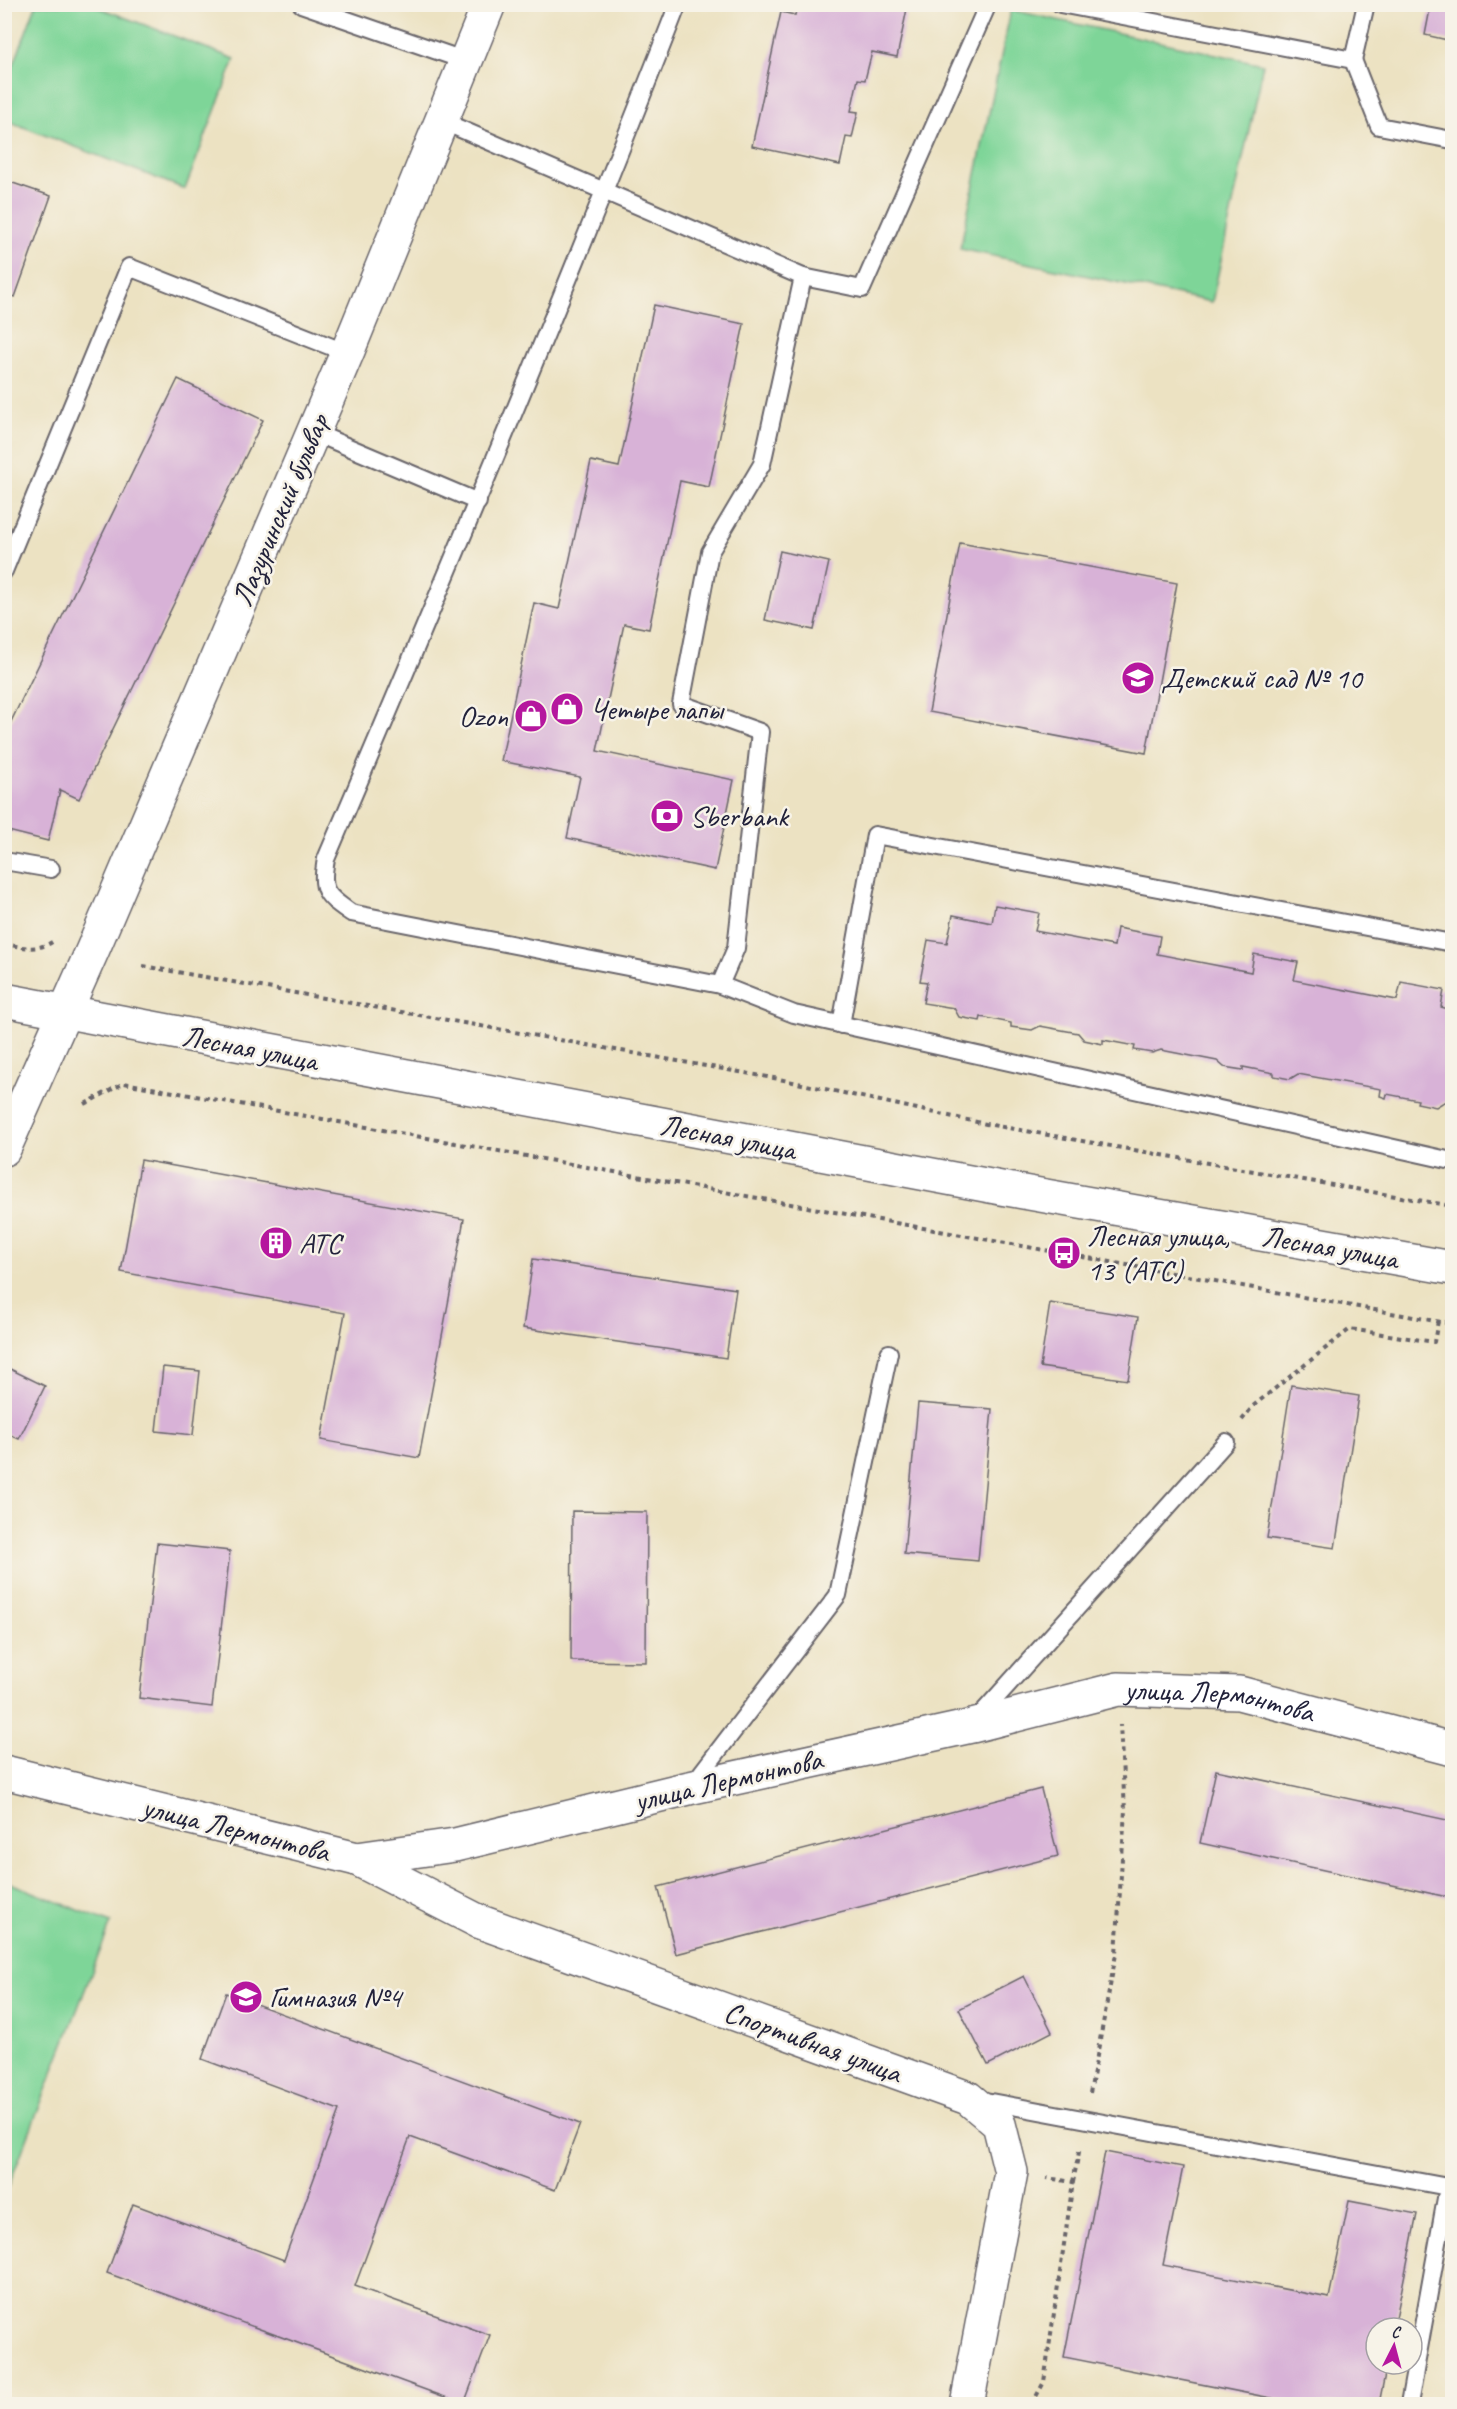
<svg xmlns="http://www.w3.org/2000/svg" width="1457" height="2409" font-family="Caveat,sans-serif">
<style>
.green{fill:#7ed598;stroke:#507c6a;stroke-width:1.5}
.building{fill:#d8b2d7}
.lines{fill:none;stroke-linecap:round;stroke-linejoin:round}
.service-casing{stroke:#69656a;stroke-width:20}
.minor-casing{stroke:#69656a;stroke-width:36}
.tertiary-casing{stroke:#69656a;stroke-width:36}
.path{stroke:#69656a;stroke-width:4;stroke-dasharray:4.5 4.5;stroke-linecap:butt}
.service{stroke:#fff;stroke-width:16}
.minor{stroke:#fff;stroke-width:33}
.tertiary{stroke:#fff;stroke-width:33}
.labels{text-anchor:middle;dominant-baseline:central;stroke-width:5;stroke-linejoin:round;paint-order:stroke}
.street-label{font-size:30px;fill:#22223b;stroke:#f7f3e8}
.poi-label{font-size:30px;fill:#22223b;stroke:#f7f3e8;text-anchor:start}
</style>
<rect width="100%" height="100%" fill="#f7f3e8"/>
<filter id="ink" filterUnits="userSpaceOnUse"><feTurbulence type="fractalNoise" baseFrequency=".0167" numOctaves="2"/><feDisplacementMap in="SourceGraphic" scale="12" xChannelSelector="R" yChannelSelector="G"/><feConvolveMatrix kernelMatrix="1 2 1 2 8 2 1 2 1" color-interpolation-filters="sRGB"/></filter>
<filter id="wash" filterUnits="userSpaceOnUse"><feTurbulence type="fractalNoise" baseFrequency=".008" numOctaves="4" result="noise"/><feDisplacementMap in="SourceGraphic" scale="24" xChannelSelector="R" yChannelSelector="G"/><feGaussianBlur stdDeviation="1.35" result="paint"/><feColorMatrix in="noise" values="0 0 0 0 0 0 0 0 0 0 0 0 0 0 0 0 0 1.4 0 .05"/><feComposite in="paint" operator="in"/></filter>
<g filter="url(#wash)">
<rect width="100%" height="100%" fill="#ece2c2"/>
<!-- green -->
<g class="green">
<path d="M36,5H92L235,59L185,189L5,120V88Z"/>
<path d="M1011,10L1263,64L1212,302L960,249Z"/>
<path d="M5,1881L111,1923L5,2195Z"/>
</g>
<g id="blocks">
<!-- building -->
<g class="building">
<path d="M798,4H908L897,57L872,52L865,80L858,79L851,111L858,112L852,138L846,137L840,165L752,146L781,12L795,15Z"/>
<path d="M1431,4H1452V41L1425,35Z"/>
<path d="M4,180L51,196L15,297L4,294Z"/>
<path d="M654,305L744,324L709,487L680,481L649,629L624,624L597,751L734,780L715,870L567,838L580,777L501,761L534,603L559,609L591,461L619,467Z"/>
<path d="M178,379L263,420L79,799L60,790L48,841L4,830V736Z"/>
<path d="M960,543L1177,583L1146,753L929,712Z"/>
<path d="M780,551L829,562L814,630L765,620Z"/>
<path d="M995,905L1039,913L1035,931L1114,946L1117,928L1160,936L1157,954L1251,972L1254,954L1298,962L1294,980L1397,1000L1401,982L1444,990L1441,1007L1452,1010V1103L1444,1102L1436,1107L1417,1103L1418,1100L1387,1094L1386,1098L1380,1096L1381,1089L1298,1074L1290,1079L1274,1076V1073L1243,1067V1070L1224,1067L1217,1061L1161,1050L1152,1053L1134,1050L1135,1046L1103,1040V1044L1084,1040L1078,1033L1040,1026L1032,1030L1011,1027V1023L981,1017L980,1021L959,1017L954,1008L923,1003L927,982L920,981L928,940L947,943L953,915L992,923Z"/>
<path d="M141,1160L464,1219L419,1458L321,1440L345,1313L121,1272Z"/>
<path d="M533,1259L736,1289L726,1358L523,1328Z"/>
<path d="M1050,1303L1138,1317L1128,1380L1040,1367Z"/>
<path d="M163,1367L200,1371L193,1435L156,1431Z"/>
<path d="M8,1368L45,1386L19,1439L4,1432V1375Z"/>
<path d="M1291,1385L1359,1396L1335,1548L1267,1538Z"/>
<path d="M918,1403L992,1409L978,1561L904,1554Z"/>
<path d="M572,1511L647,1512L646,1662L571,1661Z"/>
<path d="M157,1543L230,1551L212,1707L139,1698Z"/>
<path d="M1216,1770L1452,1821V1898L1200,1843Z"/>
<path d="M1041,1789L1058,1856L676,1954L658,1887Z"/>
<path d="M1024,1976L1052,2032L988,2065L959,2009Z"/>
<path d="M226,1993L580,2124L555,2190L410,2137L355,2286L490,2335L464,2404L107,2273L133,2204L284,2260L339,2110L202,2059Z"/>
<path d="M1105,2152L1183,2167L1163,2265L1329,2298L1349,2201L1417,2214L1394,2328H1376V2364H1387L1379,2404H1301L1064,2357Z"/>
</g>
</g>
</g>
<g filter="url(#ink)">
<use href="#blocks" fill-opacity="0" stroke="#69656a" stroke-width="1.5"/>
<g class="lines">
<defs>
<g id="service">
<path d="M301,4L466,61"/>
<path d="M1060,4L1353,60L1366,4"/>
<path d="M1353,60L1379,126L1452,140"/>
<path d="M442,121L803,277L762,464L710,552L681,704L760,732L736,948L720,985L351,913C326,895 320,892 326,859C447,576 566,292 678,4"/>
<path d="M803,277L862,289L988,4"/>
<path d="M313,432L478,502"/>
<path d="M4,571L129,267L347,353"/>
<path d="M4,861L51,869"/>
<path d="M720,985L794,1014L1452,1161"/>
<path d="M841,1025L875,835L1452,943"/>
<path d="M976,1720L1226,1442"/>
<path d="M692,1785L838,1595L889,1353"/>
<path d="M980,2100L1448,2187L1409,2404"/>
</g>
<g id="minor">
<path id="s1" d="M4,1772L357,1859L455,1845L689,1788L972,1726L1118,1689L1239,1693L1452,1749"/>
<path d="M357,1859L478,1921L968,2098L999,2124L1011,2172L967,2404"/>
</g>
<g id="tertiary">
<path d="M4,1000L1001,1188L1452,1268"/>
<path d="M4,1149L93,949L347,353L489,4"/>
</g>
</defs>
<!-- service casing -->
<use href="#service" class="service-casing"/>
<!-- minor casing -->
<use href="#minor" class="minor-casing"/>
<!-- tertiary casing -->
<use href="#tertiary" class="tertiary-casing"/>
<!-- path -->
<g class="path">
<path d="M4,944C23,947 39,952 55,940"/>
<path d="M143,966L779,1079L986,1124L1452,1206"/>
<path d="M85,1104L124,1083L1452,1324"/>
<path d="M1242,1420L1253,1406L1350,1329L1434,1342L1438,1321"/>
<path d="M1090,2093L1116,1954L1125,1810L1120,1725"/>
<path d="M1073,2182L1080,2147"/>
<path d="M1032,2404L1044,2382L1073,2182L1047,2178"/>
</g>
<!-- service -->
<use href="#service" class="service"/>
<!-- minor -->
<use href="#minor" class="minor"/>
<!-- tertiary -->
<use href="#tertiary" class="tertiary"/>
</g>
</g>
<!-- icons -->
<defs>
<symbol id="school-disc" viewBox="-11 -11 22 22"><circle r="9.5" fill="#b5179e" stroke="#f7f3e8"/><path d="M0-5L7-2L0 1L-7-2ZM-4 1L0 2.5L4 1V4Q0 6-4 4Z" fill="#fff"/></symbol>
<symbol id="shop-disc" viewBox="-11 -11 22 22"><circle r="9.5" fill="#b5179e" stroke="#f7f3e8"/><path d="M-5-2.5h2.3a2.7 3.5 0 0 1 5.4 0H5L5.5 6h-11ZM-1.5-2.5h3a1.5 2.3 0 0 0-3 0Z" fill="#fff"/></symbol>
<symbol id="bank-disc" viewBox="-11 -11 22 22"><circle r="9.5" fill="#b5179e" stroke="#f7f3e8"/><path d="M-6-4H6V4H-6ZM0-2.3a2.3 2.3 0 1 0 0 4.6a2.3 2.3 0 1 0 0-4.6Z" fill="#fff"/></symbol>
<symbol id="building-disc" viewBox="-11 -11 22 22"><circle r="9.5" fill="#b5179e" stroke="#f7f3e8"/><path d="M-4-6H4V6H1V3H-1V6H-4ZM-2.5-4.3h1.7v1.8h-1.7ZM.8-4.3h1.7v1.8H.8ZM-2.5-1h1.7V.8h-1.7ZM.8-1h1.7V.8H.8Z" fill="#fff"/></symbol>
<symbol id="bus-disc" viewBox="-11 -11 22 22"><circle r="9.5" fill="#b5179e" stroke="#f7f3e8"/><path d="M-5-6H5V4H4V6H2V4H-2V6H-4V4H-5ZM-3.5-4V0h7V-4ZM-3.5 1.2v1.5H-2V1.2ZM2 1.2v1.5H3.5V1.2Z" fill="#fff"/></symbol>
</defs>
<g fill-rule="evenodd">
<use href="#school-disc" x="1119" y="659" width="38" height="38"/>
<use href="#shop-disc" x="548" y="690" width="38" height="38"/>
<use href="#shop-disc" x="512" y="697" width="38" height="38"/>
<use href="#bank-disc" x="648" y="797" width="38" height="38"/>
<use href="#building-disc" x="257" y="1224" width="38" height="38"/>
<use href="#bus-disc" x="1045" y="1234" width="38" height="38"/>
<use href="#school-disc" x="227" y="1978" width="38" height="38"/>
</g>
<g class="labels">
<!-- street labels -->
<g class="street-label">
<text transform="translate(280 510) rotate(-67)">Лазуринский бульвар</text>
<text transform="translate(250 1048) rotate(11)">Лесная улица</text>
<text transform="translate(728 1137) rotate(11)">Лесная улица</text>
<text transform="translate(1330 1247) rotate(10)">Лесная улица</text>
<text stroke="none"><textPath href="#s1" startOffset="1246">улица Лермонтова</textPath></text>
<text transform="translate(728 1780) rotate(-13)">улица Лермонтова</text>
<text transform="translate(236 1829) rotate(14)">улица Лермонтова</text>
<text transform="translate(813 2042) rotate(20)">Спортивная улица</text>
</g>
<!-- poi labels -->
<g class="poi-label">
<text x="1161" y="678">Детский сад № 10</text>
<text x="590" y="709">Четыре лапы</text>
<text x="508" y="716" text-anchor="end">Ozon</text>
<text x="690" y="816">Sberbank</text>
<text x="1087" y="1236">Лесная улица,<tspan x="1087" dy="34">13 (АТС)</tspan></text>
<text x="299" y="1243">АТС</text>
<text x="269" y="1997">Гимназия №4</text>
</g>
</g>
<!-- margin -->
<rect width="1457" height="2409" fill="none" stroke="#f7f3e8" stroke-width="24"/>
<!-- north arrow -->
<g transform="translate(1394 2346) rotate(6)"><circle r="28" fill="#f7f3e8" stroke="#a29fa3" stroke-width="1.5"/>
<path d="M0-4.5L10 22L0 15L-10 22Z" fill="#b5179e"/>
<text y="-9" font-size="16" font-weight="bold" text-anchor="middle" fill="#22223b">С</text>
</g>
</svg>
